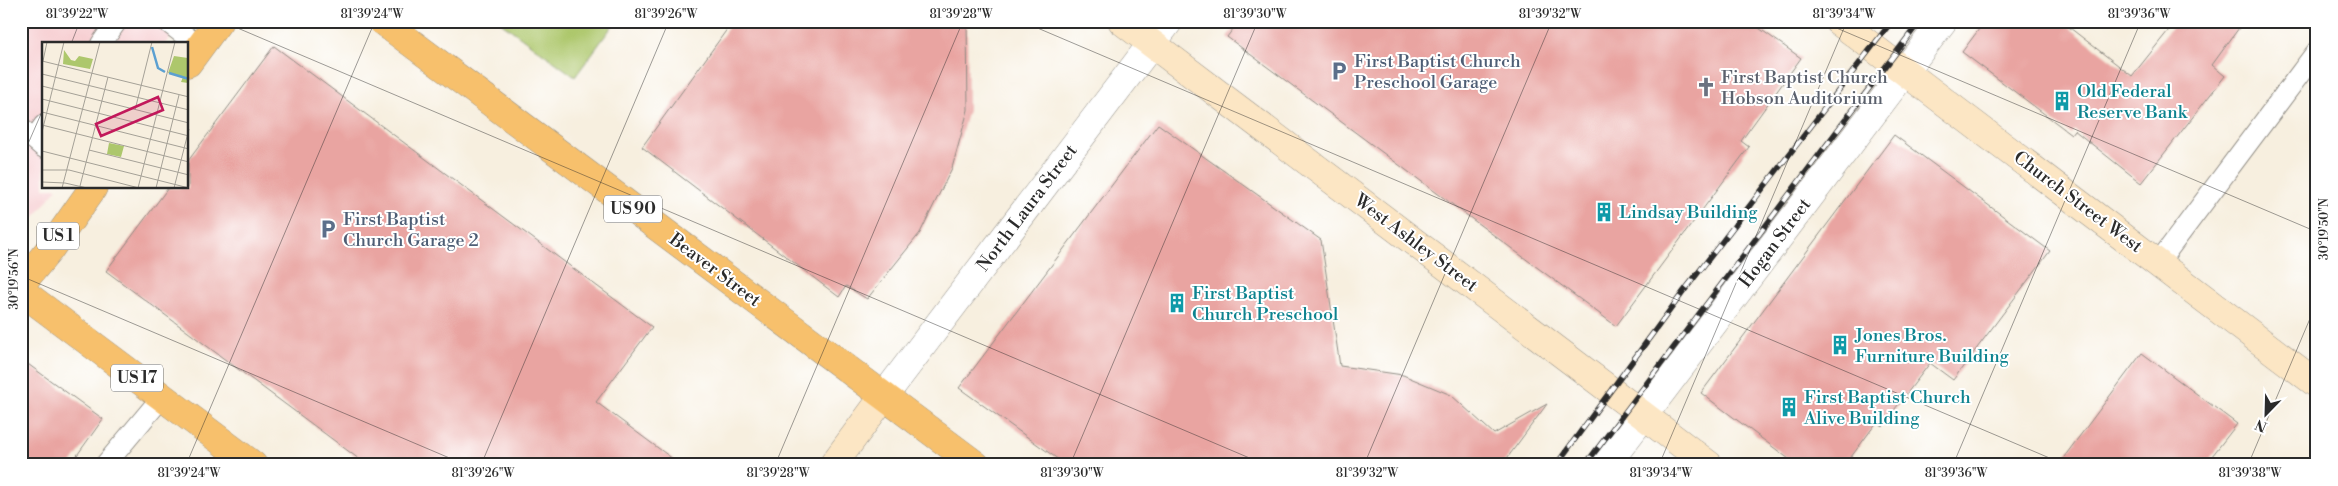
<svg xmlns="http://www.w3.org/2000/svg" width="2338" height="486" font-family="'Libre Bodoni',serif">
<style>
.built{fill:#f7cfd2}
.green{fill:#adc76c;stroke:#6c794c}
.building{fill:#e9a4a1}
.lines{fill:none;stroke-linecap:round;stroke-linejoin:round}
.lane-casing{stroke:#918d85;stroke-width:22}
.street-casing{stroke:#918d85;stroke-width:29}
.secondary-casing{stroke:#918d85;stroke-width:29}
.primary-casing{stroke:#918d85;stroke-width:29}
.lane{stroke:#fff;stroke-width:20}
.street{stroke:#fff;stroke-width:28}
.secondary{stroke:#fce6c4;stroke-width:28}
.primary{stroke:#f7c06c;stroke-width:28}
.rail-casing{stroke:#2b2b2b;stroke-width:5.5}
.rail{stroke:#fff;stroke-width:4;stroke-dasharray:11;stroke-linecap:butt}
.ticks{fill:none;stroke:#2b2b2b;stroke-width:1;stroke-opacity:0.45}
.labels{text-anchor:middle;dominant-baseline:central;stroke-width:4;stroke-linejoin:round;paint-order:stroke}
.shield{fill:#fff;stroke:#6b6b6b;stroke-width:1}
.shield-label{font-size:16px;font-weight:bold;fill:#2b2b2b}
.service-label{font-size:18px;fill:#4e5e75;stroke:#fff;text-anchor:start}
.worship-label{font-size:18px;fill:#5b616d;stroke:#fff;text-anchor:start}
.culture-label{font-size:18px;fill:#0d838f;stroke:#fff;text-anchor:start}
.street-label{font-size:18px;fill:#2b2b2b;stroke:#fff}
.inset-river{fill:none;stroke:#5ca0d1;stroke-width:2.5}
.inset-road{fill:none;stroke:#a5a197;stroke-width:1}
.view{fill:#c2185b;fill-opacity:0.15;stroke:#c2185b;stroke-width:2.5}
.inset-edge{fill:none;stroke:#2b2b2b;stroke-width:2.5}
.neatline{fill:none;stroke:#2b2b2b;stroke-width:2}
.ticks-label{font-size:12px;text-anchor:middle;fill:#2b2b2b}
</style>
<rect width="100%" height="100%" fill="#fff"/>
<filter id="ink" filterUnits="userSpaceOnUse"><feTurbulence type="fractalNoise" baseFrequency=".02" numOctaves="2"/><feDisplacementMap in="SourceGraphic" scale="10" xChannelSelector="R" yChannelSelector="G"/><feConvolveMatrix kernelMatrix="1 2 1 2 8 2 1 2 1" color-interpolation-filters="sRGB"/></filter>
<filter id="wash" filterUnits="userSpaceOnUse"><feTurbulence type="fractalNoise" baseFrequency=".0096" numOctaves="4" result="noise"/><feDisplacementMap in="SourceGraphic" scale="20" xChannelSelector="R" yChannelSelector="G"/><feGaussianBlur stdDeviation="1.12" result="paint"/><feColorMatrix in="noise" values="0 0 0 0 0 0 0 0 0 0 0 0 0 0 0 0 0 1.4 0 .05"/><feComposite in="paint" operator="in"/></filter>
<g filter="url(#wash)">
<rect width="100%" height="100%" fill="#f7efdf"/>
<!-- built -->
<path class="built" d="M21,21H183L166,44H44V188H57L33,219L21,225Z"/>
<!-- green -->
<path class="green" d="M499,21H616L575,77Z"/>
<g id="blocks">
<!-- building -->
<g class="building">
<path d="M733,21H967L968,110L952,168L920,233L867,299L846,286L839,297L642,147Z"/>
<path d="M1239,21H1749L1801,58L1741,141L1749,147L1616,326L1227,37Z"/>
<path d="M1985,21H2061L2132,76L2176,21H2244L2212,65L2225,76L2141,183L2074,130L2071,134L1962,52Z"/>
<path d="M274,46L652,327L596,402L681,465H367L106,271L168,188H188V161Z"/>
<path d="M1158,124L1321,240L1340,366L1403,375L1451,395L1494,434L1547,404L1502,465H1066L959,388Z"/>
<path d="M1894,135L2050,251L1953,380L1930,363L1882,426L1877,422L1845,465H1797L1701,393Z"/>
<path d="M2142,353L2237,424L2205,465H2058Z"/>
<path d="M21,359L103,419L70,465H36L21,454Z"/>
</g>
</g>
</g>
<g filter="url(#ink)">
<use href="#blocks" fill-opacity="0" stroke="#918d85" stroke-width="1"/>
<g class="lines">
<defs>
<g id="lane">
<path d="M166,21L200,47"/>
<path d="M101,44L117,21"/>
<path d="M21,128L44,148"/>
<path d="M34,139L44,125"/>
<path d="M2158,263L2317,51"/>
<path d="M105,465L162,397"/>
</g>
<g id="street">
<path d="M884,396L1169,21"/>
<path d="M1606,465L1943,21"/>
</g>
<g id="secondary">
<path d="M1122,21L1709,465"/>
<path d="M1838,21L2317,384"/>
<path d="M833,465L884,396"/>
</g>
<g id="primary">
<path d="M382,21L976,465"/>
<path d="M188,63L219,21"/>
<path d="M21,284L50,249L93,188"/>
<path d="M21,291L253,465"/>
</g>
</defs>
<!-- lane casing -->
<use href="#lane" class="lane-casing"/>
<!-- street casing -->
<use href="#street" class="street-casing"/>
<!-- secondary casing -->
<use href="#secondary" class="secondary-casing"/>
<!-- primary casing -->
<use href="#primary" class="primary-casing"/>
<!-- lane -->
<use href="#lane" class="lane"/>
<!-- street -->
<use href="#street" class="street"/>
<!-- secondary -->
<use href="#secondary" class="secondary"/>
<!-- primary -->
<use href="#primary" class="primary"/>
<defs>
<g id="rail">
<path d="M1556,465L1684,291L1892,21"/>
<path d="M1585,465L1920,21"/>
</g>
</defs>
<!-- rail casing -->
<use href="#rail" class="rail-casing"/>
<!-- rail -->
<use href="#rail" class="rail"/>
</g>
</g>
<!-- ticks -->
<path class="ticks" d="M221,21L1266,465M1021,21L2066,465M1820,21L2317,232M71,44L80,21M21,160L44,107M21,276L466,465M186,465L375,21M481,465L669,21M775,465L963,21M1070,465L1258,21M1364,465L1552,21M1659,465L1847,21M1953,465L2141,21M2248,465L2317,302"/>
<!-- icons -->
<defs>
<symbol id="parking-bare" viewBox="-9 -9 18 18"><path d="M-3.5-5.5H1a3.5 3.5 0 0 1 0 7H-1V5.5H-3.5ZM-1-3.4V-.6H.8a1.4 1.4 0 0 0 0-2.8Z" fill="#5c6f8a" stroke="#fff" stroke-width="2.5" paint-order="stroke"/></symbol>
<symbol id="church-bare" viewBox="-9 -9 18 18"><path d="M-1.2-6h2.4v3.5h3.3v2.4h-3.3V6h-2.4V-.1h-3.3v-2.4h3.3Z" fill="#6b7280" stroke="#fff" stroke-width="2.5" paint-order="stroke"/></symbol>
<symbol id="building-bare" viewBox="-9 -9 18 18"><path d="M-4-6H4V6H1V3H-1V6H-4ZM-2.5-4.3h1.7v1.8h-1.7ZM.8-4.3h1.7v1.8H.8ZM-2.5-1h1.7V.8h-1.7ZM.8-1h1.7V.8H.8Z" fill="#0f9aa8" stroke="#fff" stroke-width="2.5" paint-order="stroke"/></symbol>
</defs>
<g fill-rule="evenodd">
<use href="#parking-bare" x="1325" y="57" width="28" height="28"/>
<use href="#church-bare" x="1692" y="73" width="28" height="28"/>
<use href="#building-bare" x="2048" y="87" width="28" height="28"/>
<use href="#building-bare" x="1590" y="198" width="28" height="28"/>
<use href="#parking-bare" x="314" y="215" width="28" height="28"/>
<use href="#building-bare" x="1163" y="289" width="28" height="28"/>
<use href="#building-bare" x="1826" y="331" width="28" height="28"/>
<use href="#building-bare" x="1775" y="393" width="28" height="28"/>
</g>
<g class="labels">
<!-- shield labels -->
<g class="shield">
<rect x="604" y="195.5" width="58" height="27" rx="4"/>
<rect x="37" y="222.5" width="42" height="27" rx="4"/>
<rect x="111" y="364.5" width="52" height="27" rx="4"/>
</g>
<g class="shield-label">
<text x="633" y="209">US 90</text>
<text x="58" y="236">US 1</text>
<text x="137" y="378">US 17</text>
</g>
<!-- service labels -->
<g class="service-label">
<text x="1354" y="61">First Baptist Church<tspan x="1354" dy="21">Preschool Garage</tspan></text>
<text x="343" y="219">First Baptist<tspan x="343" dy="21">Church Garage 2</tspan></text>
</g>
<!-- worship labels -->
<g class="worship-label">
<text x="1721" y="77">First Baptist Church<tspan x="1721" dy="21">Hobson Auditorium</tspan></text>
</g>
<!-- culture labels -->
<g class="culture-label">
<text x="2077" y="91">Old Federal<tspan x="2077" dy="21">Reserve Bank</tspan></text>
<text x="1619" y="212">Lindsay Building</text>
<text x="1192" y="293">First Baptist<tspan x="1192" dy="21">Church Preschool</tspan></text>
<text x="1855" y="335">Jones Bros.<tspan x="1855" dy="21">Furniture Building</tspan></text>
<text x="1804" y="397">First Baptist Church<tspan x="1804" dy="21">Alive Building</tspan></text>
</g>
<!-- street labels -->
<g class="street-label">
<text transform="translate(2078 202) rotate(37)">Church Street West</text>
<text transform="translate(1027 208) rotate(-53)">North Laura Street</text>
<text transform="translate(1416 243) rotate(37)">West Ashley Street</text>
<text transform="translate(1775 243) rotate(-53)">Hogan Street</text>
<text transform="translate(715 270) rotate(37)">Beaver Street</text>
</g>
</g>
<!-- overview -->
<g transform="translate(42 42)">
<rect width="146" height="146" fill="#f7efdf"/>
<path d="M22,8L29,18L33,19L37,14L51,17L48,27L21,22ZM132,14L146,16V41L139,40L141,35L126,31ZM67,101L82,104L79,115L65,112Z" fill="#adc76c"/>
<path class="inset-river" d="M110,5L116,26L123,30M127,31L147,37"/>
<path class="inset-road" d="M0,19L147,55M1,19L5,0M0,32L147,68M0,44L131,77M0,57L147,94M93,68L110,0M0,70L147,107M131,77L147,81M0,83L147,120M0,90L22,0M47,108L147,133M0,109L147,146M0,128H27L97,146M0,140L23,141L45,146M38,144L66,35M20,146L58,0M96,146L133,0M114,146L137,53M132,146L147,87"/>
<path class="view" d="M116,55L121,68L59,94L54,82Z"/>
<rect width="146" height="146" class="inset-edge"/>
</g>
<!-- margin -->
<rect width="2338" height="486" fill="none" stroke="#fff" stroke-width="55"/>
<!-- north arrow -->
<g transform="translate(2266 414) rotate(203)" stroke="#ffffff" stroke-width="4" paint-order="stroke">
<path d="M0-4L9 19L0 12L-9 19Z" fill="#2b2b2b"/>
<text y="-8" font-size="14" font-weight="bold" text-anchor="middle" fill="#2b2b2b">N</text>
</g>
<rect x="28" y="28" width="2282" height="430" class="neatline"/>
<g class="ticks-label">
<text x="77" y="18">81°39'22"W</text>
<text x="372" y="18">81°39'24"W</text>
<text x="666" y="18">81°39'26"W</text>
<text x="961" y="18">81°39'28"W</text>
<text x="1255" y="18">81°39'30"W</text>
<text x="1550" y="18">81°39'32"W</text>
<text x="1844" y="18">81°39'34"W</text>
<text x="2139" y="18">81°39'36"W</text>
<text transform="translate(2324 229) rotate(-90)" y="4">30°19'50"N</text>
<text transform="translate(14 279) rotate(-90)" y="4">30°19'56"N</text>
<text x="189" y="477">81°39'24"W</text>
<text x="483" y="477">81°39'26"W</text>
<text x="778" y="477">81°39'28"W</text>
<text x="1072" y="477">81°39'30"W</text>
<text x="1367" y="477">81°39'32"W</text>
<text x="1661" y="477">81°39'34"W</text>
<text x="1956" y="477">81°39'36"W</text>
<text x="2250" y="477">81°39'38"W</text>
</g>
</svg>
